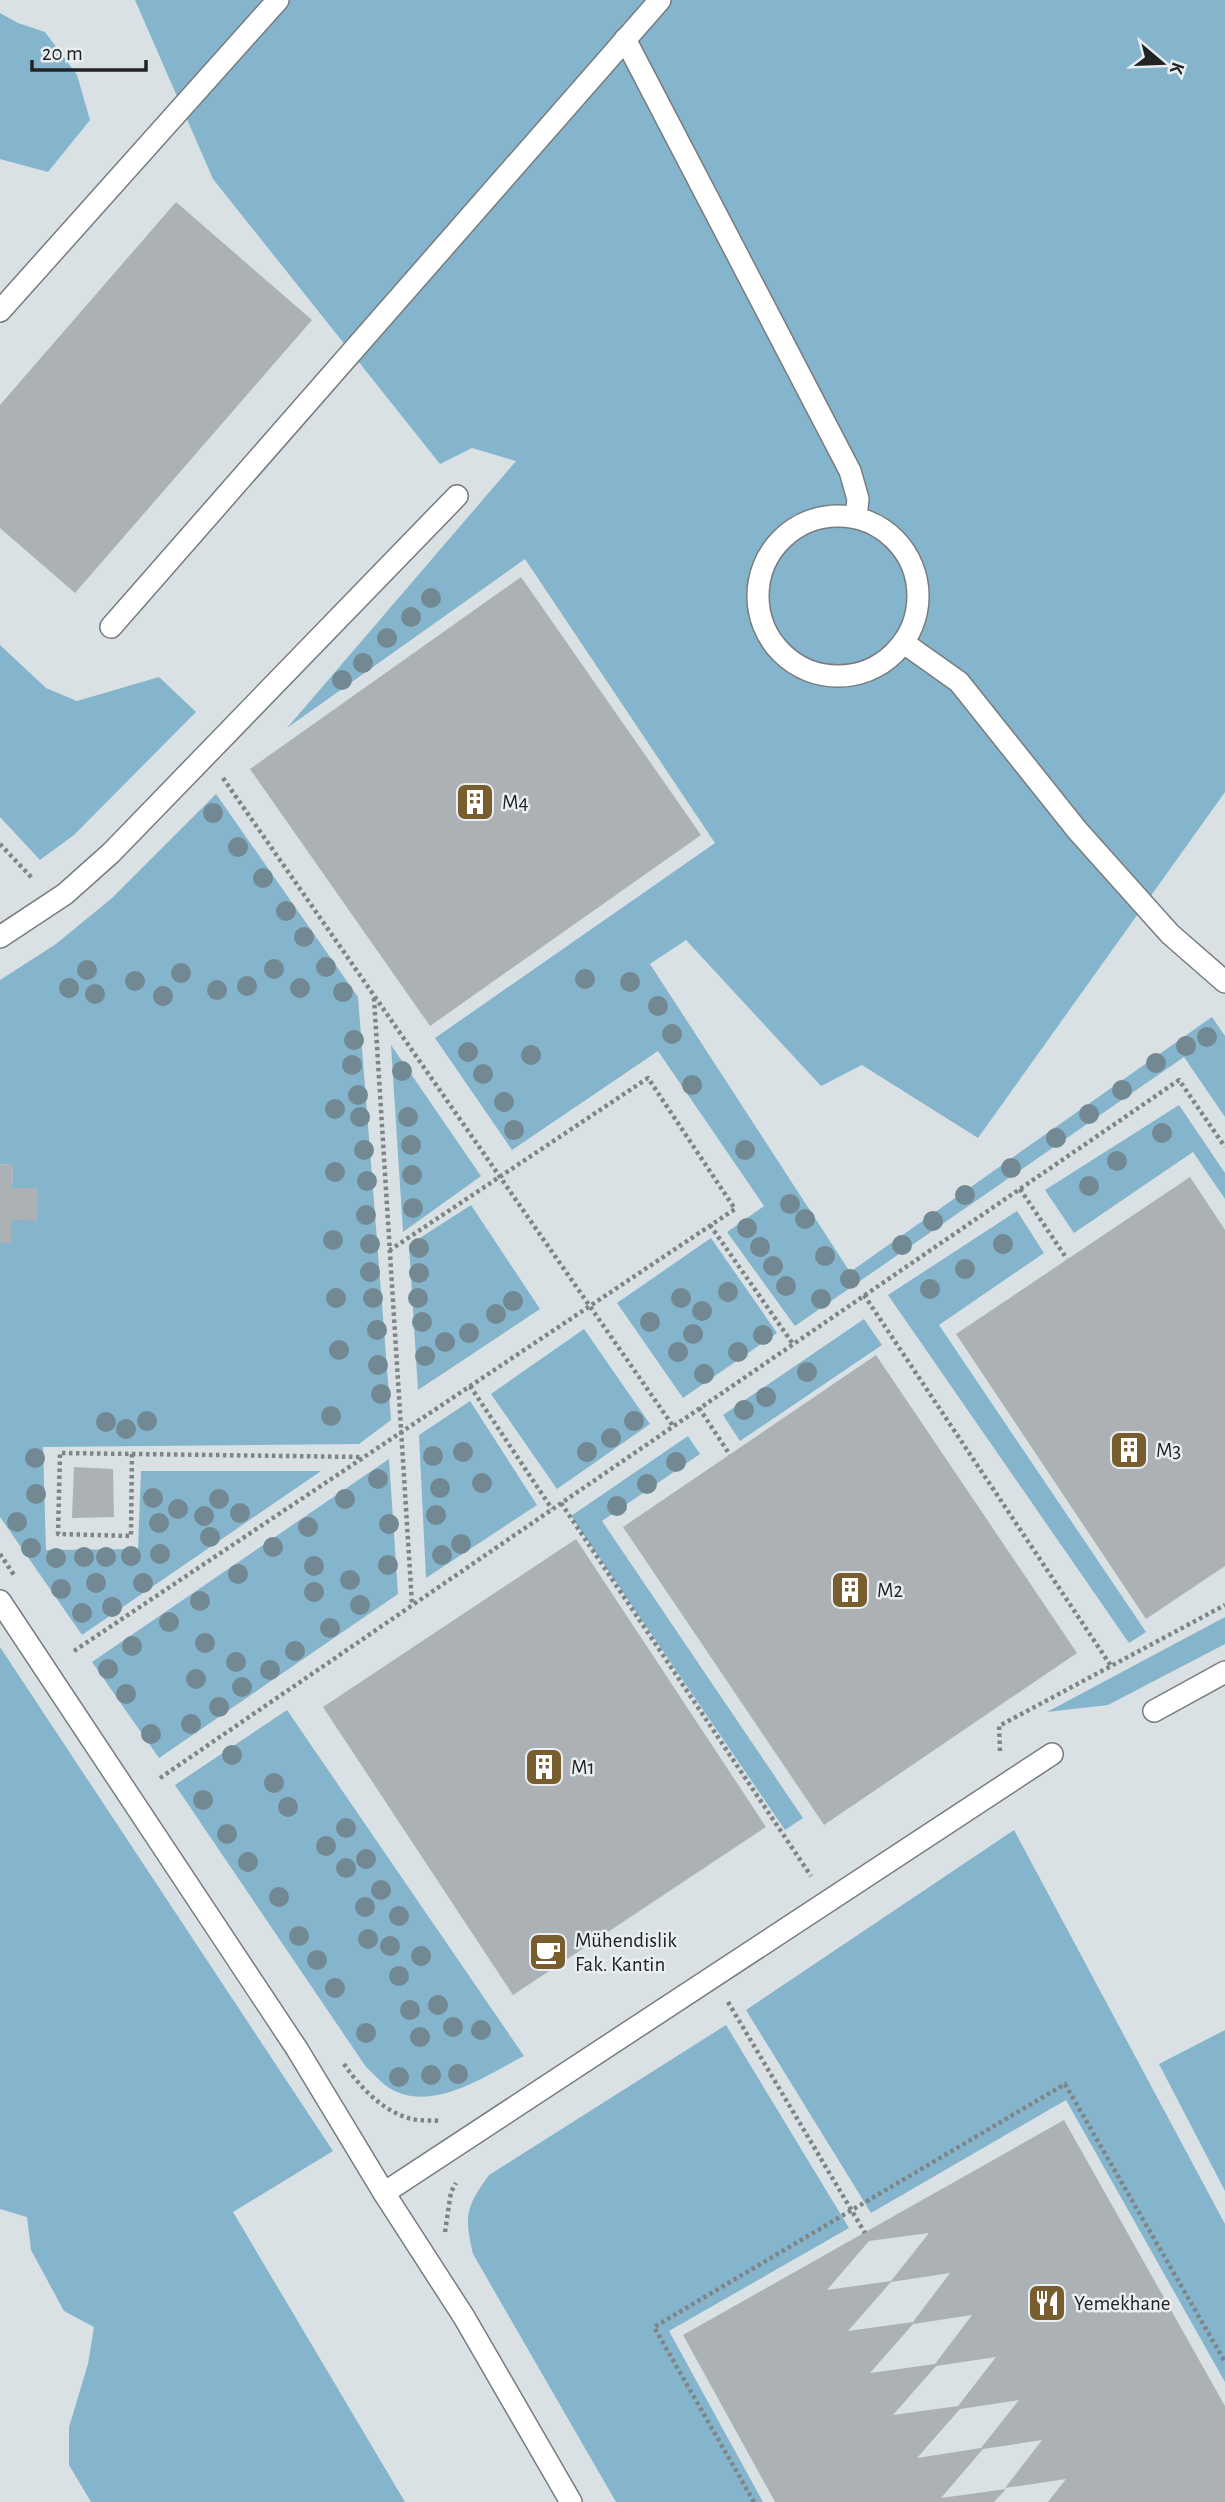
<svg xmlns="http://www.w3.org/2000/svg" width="1225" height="2502" font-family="'Alegreya Sans',sans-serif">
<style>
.green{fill:#84b5cc}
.building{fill:#abb1b4;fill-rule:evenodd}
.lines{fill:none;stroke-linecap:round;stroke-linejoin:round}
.lane-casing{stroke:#777c7f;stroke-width:24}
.path{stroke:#7f8486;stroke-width:4.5;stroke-dasharray:3.5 3.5;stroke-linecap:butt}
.lane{stroke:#fff;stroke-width:21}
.tree{fill:#728892}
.labels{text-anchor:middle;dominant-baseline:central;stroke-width:5;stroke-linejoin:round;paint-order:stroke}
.poi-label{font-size:21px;fill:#212324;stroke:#e8eef1;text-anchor:start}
</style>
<rect width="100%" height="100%" fill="#dae1e4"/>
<!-- green -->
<g class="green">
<path d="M135,0H1225V792L978,1138L862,1065L821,1086L686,940L650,964L850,1272L1212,1017L1225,1036V1117L1184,1057L795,1326L727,1232L764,1206L658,1051L512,1150L435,1038L715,843L525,559L287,728L516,461L472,448L440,464L213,179Z"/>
<path d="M0,13L18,23L45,32L77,75L90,120L48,172L0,159Z"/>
<path d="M0,645L46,688L77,701L159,677L196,712L74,835L40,860L0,817Z"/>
<path d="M216,794L358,997L391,1420L359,1444L43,1447L46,1550L138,1549L141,1471H321L82,1635L0,1517V1243H11V1220H38V1189L12,1188L13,1165L0,1164V980L56,944L112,898Z"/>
<path d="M391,1045L481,1176L403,1232Z"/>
<path d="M1179,1105L1225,1173V1199L1193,1152L1074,1233L1045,1190Z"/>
<path d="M471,1205L540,1309L418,1390L409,1245Z"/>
<path d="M1017,1211L1044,1253L939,1325L1146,1632L1129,1643L888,1295Z"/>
<path d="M711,1238L777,1333L683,1398L617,1303Z"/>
<path d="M864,1319L882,1345L740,1441L723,1415Z"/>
<path d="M584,1329L650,1424L557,1489L491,1394Z"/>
<path d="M470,1401L537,1505L426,1578L419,1435Z"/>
<path d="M688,1436L700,1454L602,1521L803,1818L785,1830L571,1516Z"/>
<path d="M389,1459L398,1594L159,1758L92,1662Z"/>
<path d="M1225,1617V1644L1108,1705L1047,1712Z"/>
<path d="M0,1647L333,2151L233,2212L405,2502H91L69,2465V2427L88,2364L94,2327L64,2311L31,2250L27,2217L0,2209Z"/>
<path d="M287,1710L524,2056C487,2075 433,2113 391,2089C382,2084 374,2074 366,2067L175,1785Z"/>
<path d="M1014,1830L1225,2224V2382L1066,2100L871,2213L746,2010Z"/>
<path d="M726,2025L849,2228L669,2331L763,2502H616L473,2254C464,2216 466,2207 489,2175Z"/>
<path d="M1225,2030V2191L1159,2064Z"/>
</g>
<!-- building -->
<g class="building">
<path d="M176,202L312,320L75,593L0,528V405Z"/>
<path d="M521,577L701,835L430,1026L250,769Z"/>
<path d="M0,1164L13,1165L12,1188H38V1221L11,1220V1243H0Z"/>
<path d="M1190,1177L1225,1230V1566L1146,1619L956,1334Z"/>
<path d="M876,1355L1077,1653L824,1825L623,1527Z"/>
<path d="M74,1467L113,1469L114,1517L72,1518Z"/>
<path d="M576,1539L766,1827L513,1995L323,1707Z"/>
<path d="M1064,2120L1225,2406V2502H1048L1066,2479L1005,2488L1042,2440L983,2449L941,2498L1006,2489L994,2502H775L683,2335ZM929,2233L891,2281L827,2290L869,2241ZM950,2273L913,2322L848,2331L891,2282ZM972,2315L935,2364L870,2373L913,2324ZM996,2357L958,2406L893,2415L936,2366ZM1019,2400L981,2448L917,2458L960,2409Z"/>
</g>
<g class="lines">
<defs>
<g id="lane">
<path d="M625,39L850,471L858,499L856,517"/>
<path d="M0,311L278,0"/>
<circle cx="838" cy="596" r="80"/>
<path d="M111,627L660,0"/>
<path d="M904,643L959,682L1077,830L1170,934L1225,982"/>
<path d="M0,937L65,894L111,853L457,496"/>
<path d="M0,1601L297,2049L384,2193L464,2317L571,2502"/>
<path d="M1154,1711L1225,1672"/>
<path d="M384,2193L1052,1754"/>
</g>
</defs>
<!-- lane casing -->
<use href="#lane" class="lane-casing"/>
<!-- path -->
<g class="path">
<path d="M223,778L673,1426"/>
<path d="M0,844L33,879"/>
<path d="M374,998L412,1604"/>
<path d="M1020,1189L1067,1259"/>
<path d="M710,1225L793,1344"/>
<path d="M864,1295L1111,1666"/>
<path d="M470,1386L552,1509"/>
<path d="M699,1408L730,1455"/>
<path d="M132,1454L131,1536L58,1534L60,1453L363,1457"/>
<path d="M561,1503L811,1876"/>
<path d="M0,1554L14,1575"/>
<path d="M74,1651L735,1209L648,1078L390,1250"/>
<path d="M1000,1751L999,1726L1225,1605"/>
<path d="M160,1778L1179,1080L1225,1147"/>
<path d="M728,2002L865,2233"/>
<path d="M344,2064C360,2087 383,2112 412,2119C420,2121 431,2120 440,2121"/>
<path d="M445,2232L451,2192L456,2183"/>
<path d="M754,2502L654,2327L1065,2084L1225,2362"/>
</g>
<!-- lane -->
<use href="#lane" class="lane"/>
</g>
<!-- trees -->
<g class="tree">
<circle cx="431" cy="598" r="10"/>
<circle cx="411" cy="617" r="10"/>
<circle cx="387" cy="638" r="10"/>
<circle cx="363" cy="663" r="10"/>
<circle cx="342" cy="680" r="10"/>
<circle cx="213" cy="813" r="10"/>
<circle cx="238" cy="847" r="10"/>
<circle cx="263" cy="878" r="10"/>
<circle cx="286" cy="911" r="10"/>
<circle cx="304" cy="937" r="10"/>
<circle cx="326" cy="967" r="10"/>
<circle cx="274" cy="969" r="10"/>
<circle cx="87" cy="970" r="10"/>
<circle cx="181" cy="973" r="10"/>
<circle cx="585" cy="979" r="10"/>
<circle cx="135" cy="981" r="10"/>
<circle cx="630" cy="982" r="10"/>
<circle cx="247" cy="986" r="10"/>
<circle cx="69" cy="988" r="10"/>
<circle cx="300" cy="988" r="10"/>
<circle cx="217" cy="990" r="10"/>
<circle cx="343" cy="992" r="10"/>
<circle cx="95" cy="994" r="10"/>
<circle cx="163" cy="996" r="10"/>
<circle cx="658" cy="1006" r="10"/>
<circle cx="672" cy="1034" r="10"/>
<circle cx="1207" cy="1037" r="10"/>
<circle cx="354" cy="1040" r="10"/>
<circle cx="1186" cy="1046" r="10"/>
<circle cx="468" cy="1052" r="10"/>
<circle cx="531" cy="1055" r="10"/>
<circle cx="1156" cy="1063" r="10"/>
<circle cx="352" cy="1065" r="10"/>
<circle cx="402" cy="1071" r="10"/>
<circle cx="483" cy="1074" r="10"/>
<circle cx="692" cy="1085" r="10"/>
<circle cx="1122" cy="1090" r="10"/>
<circle cx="358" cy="1095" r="10"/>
<circle cx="504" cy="1102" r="10"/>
<circle cx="335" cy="1109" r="10"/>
<circle cx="1089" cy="1114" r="10"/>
<circle cx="360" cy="1117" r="10"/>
<circle cx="408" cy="1117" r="10"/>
<circle cx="514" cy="1130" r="10"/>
<circle cx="1162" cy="1133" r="10"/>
<circle cx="1056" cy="1138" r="10"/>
<circle cx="411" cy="1145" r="10"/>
<circle cx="364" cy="1150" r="10"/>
<circle cx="745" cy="1150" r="10"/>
<circle cx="1117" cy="1161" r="10"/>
<circle cx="1011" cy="1168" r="10"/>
<circle cx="335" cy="1172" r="10"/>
<circle cx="412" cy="1175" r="10"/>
<circle cx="367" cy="1181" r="10"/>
<circle cx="1089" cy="1186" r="10"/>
<circle cx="965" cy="1195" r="10"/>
<circle cx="790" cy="1204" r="10"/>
<circle cx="413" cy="1208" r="10"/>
<circle cx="366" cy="1215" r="10"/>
<circle cx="805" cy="1219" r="10"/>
<circle cx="933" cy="1221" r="10"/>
<circle cx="747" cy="1228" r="10"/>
<circle cx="333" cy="1240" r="10"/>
<circle cx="370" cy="1244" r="10"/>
<circle cx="1003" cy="1244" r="10"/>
<circle cx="902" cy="1245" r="10"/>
<circle cx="760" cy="1247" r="10"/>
<circle cx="419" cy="1248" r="10"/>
<circle cx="825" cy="1256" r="10"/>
<circle cx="773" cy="1266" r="10"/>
<circle cx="965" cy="1269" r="10"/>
<circle cx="370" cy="1272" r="10"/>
<circle cx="419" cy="1273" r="10"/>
<circle cx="850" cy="1279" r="10"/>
<circle cx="786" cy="1286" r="10"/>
<circle cx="930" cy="1289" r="10"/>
<circle cx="728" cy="1292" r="10"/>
<circle cx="336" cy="1298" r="10"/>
<circle cx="373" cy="1298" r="10"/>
<circle cx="418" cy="1298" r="10"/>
<circle cx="681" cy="1298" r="10"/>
<circle cx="821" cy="1299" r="10"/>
<circle cx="513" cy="1301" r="10"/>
<circle cx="702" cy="1311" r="10"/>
<circle cx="496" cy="1314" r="10"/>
<circle cx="422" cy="1322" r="10"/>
<circle cx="650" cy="1322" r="10"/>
<circle cx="377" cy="1330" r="10"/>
<circle cx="469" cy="1333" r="10"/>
<circle cx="693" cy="1334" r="10"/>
<circle cx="763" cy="1335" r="10"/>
<circle cx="445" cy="1342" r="10"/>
<circle cx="339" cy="1350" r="10"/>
<circle cx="678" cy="1352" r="10"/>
<circle cx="738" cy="1352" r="10"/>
<circle cx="425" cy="1356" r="10"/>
<circle cx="378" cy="1365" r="10"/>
<circle cx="807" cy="1372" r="10"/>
<circle cx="704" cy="1374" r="10"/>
<circle cx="381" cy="1394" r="10"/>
<circle cx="766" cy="1397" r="10"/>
<circle cx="744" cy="1410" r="10"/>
<circle cx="331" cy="1416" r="10"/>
<circle cx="147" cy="1421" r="10"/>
<circle cx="634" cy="1421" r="10"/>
<circle cx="106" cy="1422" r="10"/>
<circle cx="126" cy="1429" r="10"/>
<circle cx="611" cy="1438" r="10"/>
<circle cx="463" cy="1452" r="10"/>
<circle cx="587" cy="1452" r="10"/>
<circle cx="433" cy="1456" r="10"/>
<circle cx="35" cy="1458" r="10"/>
<circle cx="676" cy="1462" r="10"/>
<circle cx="378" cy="1479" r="10"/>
<circle cx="482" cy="1483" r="10"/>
<circle cx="647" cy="1484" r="10"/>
<circle cx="440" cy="1488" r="10"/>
<circle cx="36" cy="1494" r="10"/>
<circle cx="153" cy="1498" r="10"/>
<circle cx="219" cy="1499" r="10"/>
<circle cx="345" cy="1499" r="10"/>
<circle cx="617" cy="1506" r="10"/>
<circle cx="178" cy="1509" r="10"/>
<circle cx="240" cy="1513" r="10"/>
<circle cx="436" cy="1515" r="10"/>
<circle cx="204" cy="1516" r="10"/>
<circle cx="17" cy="1522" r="10"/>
<circle cx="159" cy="1523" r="10"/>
<circle cx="389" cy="1524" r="10"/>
<circle cx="308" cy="1527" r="10"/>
<circle cx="210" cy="1537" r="10"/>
<circle cx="461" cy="1544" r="10"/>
<circle cx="273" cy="1547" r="10"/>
<circle cx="31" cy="1548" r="10"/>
<circle cx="160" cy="1554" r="10"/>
<circle cx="442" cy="1555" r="10"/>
<circle cx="131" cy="1556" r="10"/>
<circle cx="84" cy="1557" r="10"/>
<circle cx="106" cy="1557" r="10"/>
<circle cx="56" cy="1558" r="10"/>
<circle cx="388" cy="1565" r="10"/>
<circle cx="314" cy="1566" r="10"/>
<circle cx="238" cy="1574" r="10"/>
<circle cx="350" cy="1580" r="10"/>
<circle cx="96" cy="1583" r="10"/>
<circle cx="143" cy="1583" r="10"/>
<circle cx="61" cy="1589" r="10"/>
<circle cx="314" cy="1592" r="10"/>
<circle cx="200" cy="1601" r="10"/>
<circle cx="360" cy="1605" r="10"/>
<circle cx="112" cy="1607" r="10"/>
<circle cx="82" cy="1613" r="10"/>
<circle cx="169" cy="1622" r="10"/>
<circle cx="330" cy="1628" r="10"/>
<circle cx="205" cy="1643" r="10"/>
<circle cx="132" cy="1646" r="10"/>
<circle cx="295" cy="1651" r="10"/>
<circle cx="236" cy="1662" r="10"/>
<circle cx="108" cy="1669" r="10"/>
<circle cx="270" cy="1670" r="10"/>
<circle cx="196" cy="1679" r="10"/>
<circle cx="242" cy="1687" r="10"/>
<circle cx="126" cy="1694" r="10"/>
<circle cx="219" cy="1707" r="10"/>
<circle cx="191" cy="1724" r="10"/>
<circle cx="151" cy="1734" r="10"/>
<circle cx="232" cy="1755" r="10"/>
<circle cx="274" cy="1783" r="10"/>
<circle cx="203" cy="1800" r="10"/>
<circle cx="288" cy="1807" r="10"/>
<circle cx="346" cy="1828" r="10"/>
<circle cx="227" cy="1834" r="10"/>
<circle cx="326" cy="1846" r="10"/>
<circle cx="366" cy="1859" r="10"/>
<circle cx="248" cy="1862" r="10"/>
<circle cx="346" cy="1868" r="10"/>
<circle cx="381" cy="1890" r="10"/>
<circle cx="279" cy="1897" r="10"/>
<circle cx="365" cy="1907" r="10"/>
<circle cx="399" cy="1916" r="10"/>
<circle cx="299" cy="1936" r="10"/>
<circle cx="368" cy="1939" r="10"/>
<circle cx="390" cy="1946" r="10"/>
<circle cx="421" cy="1956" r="10"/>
<circle cx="317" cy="1960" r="10"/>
<circle cx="399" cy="1976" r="10"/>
<circle cx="335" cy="1988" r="10"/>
<circle cx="438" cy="2005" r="10"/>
<circle cx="410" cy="2010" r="10"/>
<circle cx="453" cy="2027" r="10"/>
<circle cx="481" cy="2030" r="10"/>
<circle cx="366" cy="2033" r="10"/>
<circle cx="420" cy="2037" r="10"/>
<circle cx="458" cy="2074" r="10"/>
<circle cx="431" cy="2075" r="10"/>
<circle cx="399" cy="2077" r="10"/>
</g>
<!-- icons -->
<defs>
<symbol id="building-square" viewBox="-11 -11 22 22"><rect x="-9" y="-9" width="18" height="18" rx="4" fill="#785d2f" stroke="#e8eef1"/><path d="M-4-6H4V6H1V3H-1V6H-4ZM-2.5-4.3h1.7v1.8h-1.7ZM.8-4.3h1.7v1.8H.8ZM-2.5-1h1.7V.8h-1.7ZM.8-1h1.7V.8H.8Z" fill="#fff"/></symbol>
<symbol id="cafe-square" viewBox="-11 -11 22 22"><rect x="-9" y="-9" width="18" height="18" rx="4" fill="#785d2f" stroke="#e8eef1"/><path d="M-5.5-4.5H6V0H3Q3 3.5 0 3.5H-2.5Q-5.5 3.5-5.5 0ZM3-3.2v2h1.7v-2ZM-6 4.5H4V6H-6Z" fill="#fff"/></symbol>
<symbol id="restaurant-square" viewBox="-11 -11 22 22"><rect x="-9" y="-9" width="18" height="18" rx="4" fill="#785d2f" stroke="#e8eef1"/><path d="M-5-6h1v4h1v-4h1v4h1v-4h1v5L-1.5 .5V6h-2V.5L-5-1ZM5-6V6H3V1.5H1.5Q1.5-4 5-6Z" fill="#fff"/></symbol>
</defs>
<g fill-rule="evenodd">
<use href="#building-square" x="453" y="780" width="44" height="44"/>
<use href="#building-square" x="1107" y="1428" width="44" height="44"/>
<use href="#building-square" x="828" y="1568" width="44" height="44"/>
<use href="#building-square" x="522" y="1745" width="44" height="44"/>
<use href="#cafe-square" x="526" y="1930" width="44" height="44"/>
<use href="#restaurant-square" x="1025" y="2281" width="44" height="44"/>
</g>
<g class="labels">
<!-- poi labels -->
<g class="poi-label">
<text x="502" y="802">M4</text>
<text x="1156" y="1450">M3</text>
<text x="877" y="1590">M2</text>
<text x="571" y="1767">M1</text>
<text x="575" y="1940">Mühendislik<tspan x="575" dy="24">Fak. Kantin</tspan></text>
<text x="1074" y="2303">Yemekhane</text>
</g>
</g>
<!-- north arrow -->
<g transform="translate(1162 63) rotate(109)" stroke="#e8eef1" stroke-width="5" paint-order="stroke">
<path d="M0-5L12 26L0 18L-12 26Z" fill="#212324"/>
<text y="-10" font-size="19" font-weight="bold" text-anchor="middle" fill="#212324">K</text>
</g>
<!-- scale -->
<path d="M32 60v10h114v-10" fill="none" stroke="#212324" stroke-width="3.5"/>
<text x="42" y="60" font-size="21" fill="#212324" stroke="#e8eef1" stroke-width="5" paint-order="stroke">20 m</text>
</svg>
